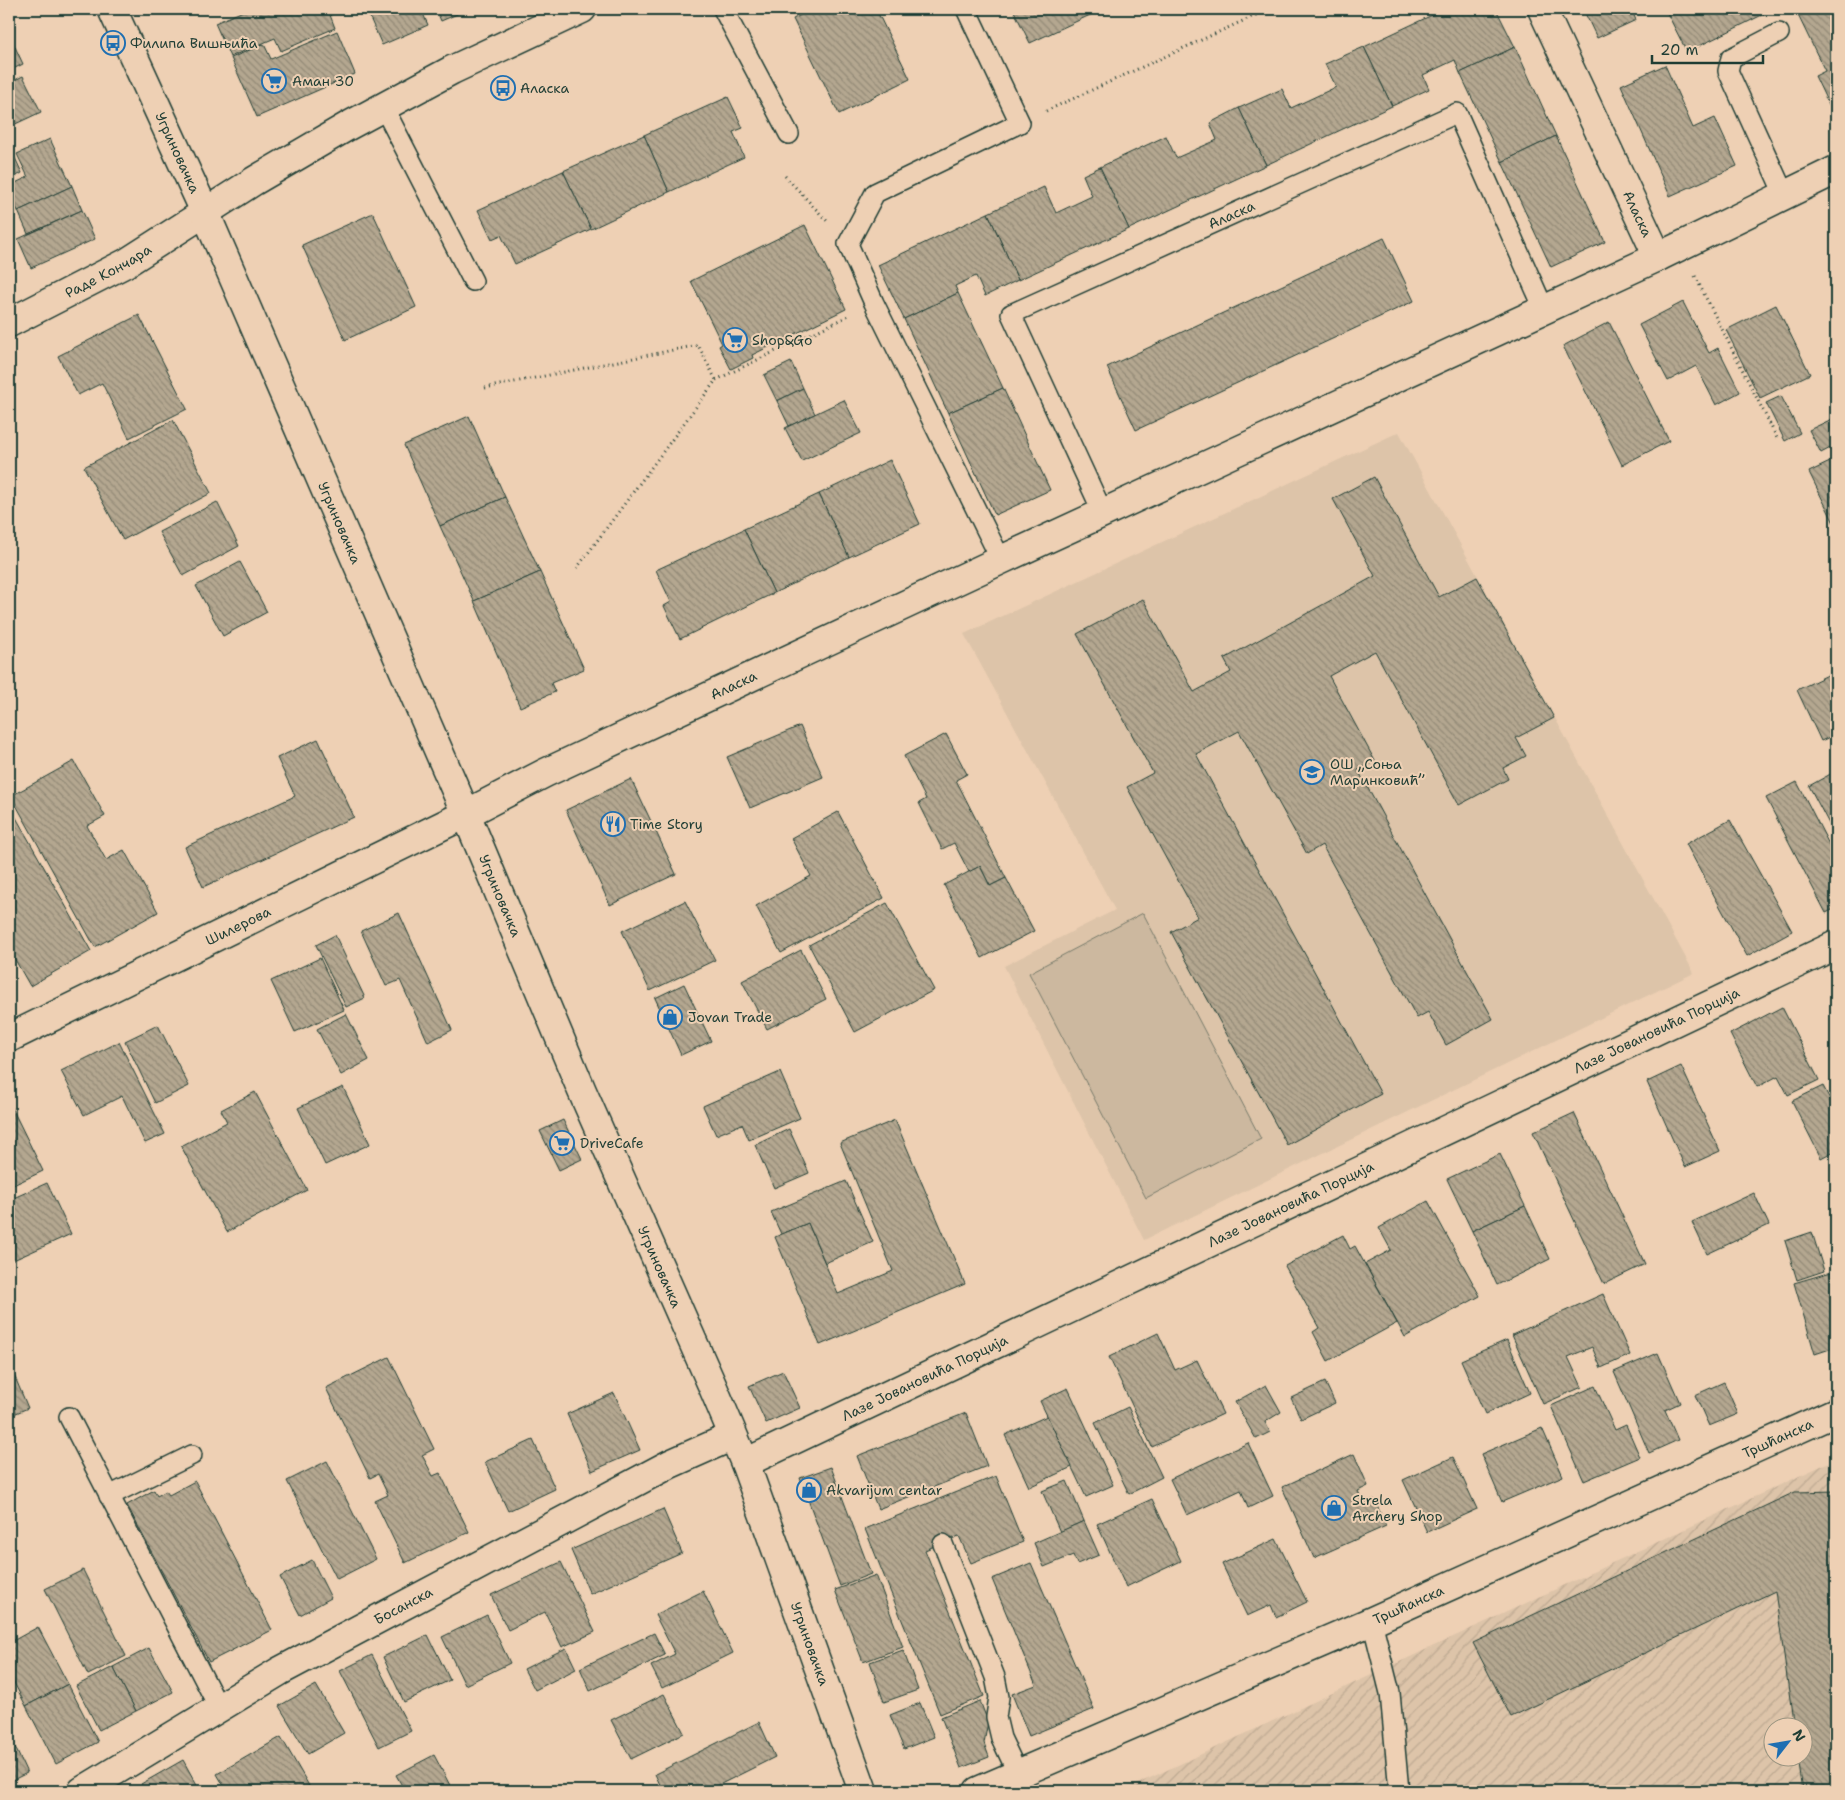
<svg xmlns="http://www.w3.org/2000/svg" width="1845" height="1800" font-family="'Shantell Sans',sans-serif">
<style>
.built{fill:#ddc4a9}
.industrial{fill:url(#industrial-furrows);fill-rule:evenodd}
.pitch{fill:#ccb89f;stroke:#767a6a}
.building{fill:url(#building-back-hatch);stroke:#1f3d34}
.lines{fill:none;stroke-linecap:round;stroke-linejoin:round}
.service-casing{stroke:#1f3d34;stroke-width:22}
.minor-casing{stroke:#1f3d34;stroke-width:31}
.tertiary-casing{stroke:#1f3d34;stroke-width:31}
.secondary-casing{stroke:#1f3d34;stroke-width:31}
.path{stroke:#1f3d34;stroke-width:3;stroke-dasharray:1 4;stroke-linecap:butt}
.service{stroke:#eed0b4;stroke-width:19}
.minor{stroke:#eed0b4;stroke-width:28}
.tertiary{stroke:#eed0b4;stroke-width:28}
.secondary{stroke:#eed0b4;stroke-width:28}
.labels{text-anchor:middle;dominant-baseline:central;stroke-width:4;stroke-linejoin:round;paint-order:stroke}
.poi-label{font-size:14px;fill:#1f3d34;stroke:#eed0b4;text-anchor:start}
.street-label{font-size:14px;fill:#1f3d34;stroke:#eed0b4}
</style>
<defs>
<pattern id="industrial-furrows" width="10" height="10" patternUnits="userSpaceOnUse" patternTransform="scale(1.25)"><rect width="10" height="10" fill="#ddc4a9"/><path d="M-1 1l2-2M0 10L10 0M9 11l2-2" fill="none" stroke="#bda992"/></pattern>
<pattern id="building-back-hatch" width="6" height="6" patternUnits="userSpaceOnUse" patternTransform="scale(1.25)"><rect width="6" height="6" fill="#b4a790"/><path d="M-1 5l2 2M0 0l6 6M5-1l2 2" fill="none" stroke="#928976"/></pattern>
</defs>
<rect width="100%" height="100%" fill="#eed0b4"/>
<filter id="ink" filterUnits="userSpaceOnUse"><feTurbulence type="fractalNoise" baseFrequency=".02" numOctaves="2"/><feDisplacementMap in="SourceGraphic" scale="10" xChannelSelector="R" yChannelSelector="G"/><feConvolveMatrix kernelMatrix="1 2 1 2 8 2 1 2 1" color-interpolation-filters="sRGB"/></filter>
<g filter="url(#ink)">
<!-- built -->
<path class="built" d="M1399,432L1694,973L1144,1240L1004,966L1115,910L964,634Z"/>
<!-- industrial -->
<path class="industrial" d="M1836,1459V1791H1122ZM1772,1728H1802V1758H1772Z"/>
<!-- pitch -->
<path class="pitch" d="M1143,913L1261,1139L1146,1198L1029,973Z"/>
<!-- building -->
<g class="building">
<path d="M248,9H345L330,15L335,28L281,51L275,38L230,57L215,23Z"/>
<path d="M366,9H421L428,25L382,45Z"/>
<path d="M436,9H469L441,21Z"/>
<path d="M813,9H876L910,79L839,114L793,19Z"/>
<path d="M1013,9H1103L1030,43Z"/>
<path d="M1445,9H1496L1515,47L1460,73L1455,60L1423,75L1429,89L1392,106L1364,47Z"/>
<path d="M1583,9H1631L1636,20L1597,38Z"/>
<path d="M1665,9H1761L1764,14L1687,52Z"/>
<path d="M1795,9H1836V120L1815,76L1825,71Z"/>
<path d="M337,31L355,74L257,117L231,58L264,44L271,59Z"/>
<path d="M9,34L23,64L9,71Z"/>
<path d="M1364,47L1392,106L1266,165L1239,108L1282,89L1291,108L1336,87L1325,64Z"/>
<path d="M1515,47L1556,136L1502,162L1460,73Z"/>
<path d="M1665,65L1693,128L1715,118L1737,166L1670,196L1621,85Z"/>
<path d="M23,76L41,112L9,127V83Z"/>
<path d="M728,97L743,128L733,132L744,157L669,192L644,135Z"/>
<path d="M1239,108L1266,165L1129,229L1100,167L1166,136L1176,158L1217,140L1210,123Z"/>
<path d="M644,135L669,192L591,229L563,171Z"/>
<path d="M1556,136L1605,242L1551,267L1502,162Z"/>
<path d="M50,139L72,186L18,211L9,190V186L28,177L17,154Z"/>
<path d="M9,145L22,173L9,180Z"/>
<path d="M1100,167L1129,229L1018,280L988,213L1044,187L1056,213L1092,196L1083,175Z"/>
<path d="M563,171L591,229L515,264L501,235L492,239L478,210Z"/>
<path d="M72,186L82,210L28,234L18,211Z"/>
<path d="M82,210L95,239L31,268L18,239Z"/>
<path d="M373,213L416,307L345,340L302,245Z"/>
<path d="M988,213L1018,280L985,296L976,276L955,286L958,293L904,319L878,265Z"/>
<path d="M805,225L846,309L752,355L753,358L731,369L719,346L722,344L691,281Z"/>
<path d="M1384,238L1414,301L1136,430L1107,367Z"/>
<path d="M958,293L1003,388L948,413L904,319Z"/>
<path d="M1683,302L1709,353L1718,348L1740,392L1716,405L1696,366L1668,381L1639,325Z"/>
<path d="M1776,305L1810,374L1760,398L1726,330Z"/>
<path d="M139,315L187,409L129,438L102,383L78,395L58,356Z"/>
<path d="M1609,322L1669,441L1622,465L1563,346Z"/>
<path d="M791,362L803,388L777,401L764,375Z"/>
<path d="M803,388L815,414L789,426L777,401Z"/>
<path d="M1003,388L1050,490L995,515L948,413Z"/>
<path d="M1781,396L1800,433L1785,441L1766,403Z"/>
<path d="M844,400L861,433L802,461L785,428Z"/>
<path d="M469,416L505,497L440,526L404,445Z"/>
<path d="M1836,417V445L1821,453L1809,430Z"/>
<path d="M173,420L211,493L123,540L84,467Z"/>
<path d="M1836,459V527L1809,472Z"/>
<path d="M890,460L920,524L849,557L819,494Z"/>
<path d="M1374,477L1439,597L1477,577L1554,718L1516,738L1526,756L1503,768L1508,779L1459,805L1375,651L1329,676L1375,761L1358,770L1493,1019L1446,1045L1428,1012L1417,1018L1322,845L1307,854L1239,731L1196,754L1381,1094L1287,1145L1171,932L1198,917L1127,787L1153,773L1077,634L1143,599L1194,692L1231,672L1224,659L1375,576L1333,499Z"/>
<path d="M819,494L849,557L774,593L744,529Z"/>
<path d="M505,497L540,572L474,601L440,526Z"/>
<path d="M217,502L239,546L183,576L159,532Z"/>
<path d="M744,529L774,593L680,639L664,606L671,602L656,570Z"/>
<path d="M240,562L267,612L223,636L196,586Z"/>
<path d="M540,572L584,669L551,683L555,692L520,707L474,601Z"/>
<path d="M1836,671V734L1821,741L1797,690Z"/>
<path d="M800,726L823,777L750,808L727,757Z"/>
<path d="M946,734L967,774L956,780L1006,878L990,886L980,866L969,872L954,843L942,849L919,803L926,799L904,756Z"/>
<path d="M318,739L354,817L203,887L185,847L295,796L277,758Z"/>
<path d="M74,761L105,816L87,826L106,860L124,850L158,912L95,947L11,796Z"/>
<path d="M1836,771V837L1809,786Z"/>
<path d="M631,779L676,874L610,905L566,810Z"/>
<path d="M1797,782L1836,858V908L1826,913L1766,798Z"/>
<path d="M9,805L91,951L30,986L9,949Z"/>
<path d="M838,812L884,898L781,953L756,906L811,876L791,838Z"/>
<path d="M1730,820L1792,931L1747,956L1686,844Z"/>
<path d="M980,866L990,886L1006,878L1034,931L982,958L944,885Z"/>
<path d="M685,901L715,960L650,991L622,931Z"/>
<path d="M887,903L934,990L855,1032L809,945Z"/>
<path d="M399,913L452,1030L428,1042L400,980L386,986L361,931Z"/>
<path d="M335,935L365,998L346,1007L316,945Z"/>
<path d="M801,950L826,999L767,1029L742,981Z"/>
<path d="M320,958L344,1010L295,1032L271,981Z"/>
<path d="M684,984L711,1041L681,1055L655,998Z"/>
<path d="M1782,1007L1819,1080L1788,1095L1778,1076L1757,1087L1730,1034Z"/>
<path d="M346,1014L369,1060L341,1075L317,1029Z"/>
<path d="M158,1025L189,1086L155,1103L125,1041Z"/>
<path d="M119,1042L165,1134L145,1143L122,1096L84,1115L61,1071Z"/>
<path d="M1681,1066L1720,1151L1685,1167L1647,1082Z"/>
<path d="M780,1072L800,1118L749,1140L742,1124L716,1135L703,1106Z"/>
<path d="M1823,1086L1836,1111V1150L1821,1158L1792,1101Z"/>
<path d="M343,1087L370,1144L325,1165L298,1108Z"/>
<path d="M255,1092L307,1190L227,1232L181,1146L227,1122L221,1110Z"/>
<path d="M9,1102L43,1171L9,1187Z"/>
<path d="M1574,1113L1645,1264L1604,1284L1533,1132Z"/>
<path d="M563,1120L582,1159L559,1170L540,1131Z"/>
<path d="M895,1120L965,1284L820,1345L775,1237L808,1223L838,1294L893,1271L840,1143Z"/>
<path d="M789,1129L809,1173L774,1188L755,1145Z"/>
<path d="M1500,1154L1525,1206L1472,1231L1447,1179Z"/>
<path d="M846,1181L873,1242L825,1263L808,1223L781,1234L771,1212Z"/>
<path d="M47,1183L71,1234L9,1262V1200Z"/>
<path d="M1754,1193L1769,1225L1707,1254L1692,1222Z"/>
<path d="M1428,1201L1480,1296L1405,1337L1365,1264L1391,1250L1379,1228Z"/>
<path d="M1525,1206L1550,1259L1497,1285L1472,1231Z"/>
<path d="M1812,1232L1824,1271L1797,1280L1785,1241Z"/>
<path d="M1343,1235L1350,1249L1355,1246L1397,1323L1328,1361L1313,1332L1319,1328L1285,1266Z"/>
<path d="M1831,1272L1836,1289V1347L1815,1354L1794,1283Z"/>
<path d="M1603,1294L1630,1355L1601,1368L1592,1347L1568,1357L1582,1387L1543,1404L1512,1335Z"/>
<path d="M1158,1333L1175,1370L1197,1360L1223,1414L1152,1447L1109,1357Z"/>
<path d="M1507,1340L1530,1393L1485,1414L1461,1360Z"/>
<path d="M1658,1353L1680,1403L1665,1410L1678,1440L1649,1453L1614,1372Z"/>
<path d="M389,1357L434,1449L422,1455L433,1476L440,1473L469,1532L405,1563L375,1501L388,1495L378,1474L370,1478L326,1388Z"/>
<path d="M9,1363L28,1408L9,1416Z"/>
<path d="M783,1371L800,1408L766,1423L749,1386Z"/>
<path d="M1325,1382L1335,1403L1301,1419L1291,1398Z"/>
<path d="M1724,1382L1738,1414L1709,1426L1695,1395Z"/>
<path d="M1266,1385L1281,1412L1265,1422L1270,1432L1256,1439L1235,1402Z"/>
<path d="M1595,1386L1615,1430L1626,1425L1640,1457L1584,1481L1551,1406Z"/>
<path d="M1068,1388L1113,1485L1086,1497L1040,1401Z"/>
<path d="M614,1393L640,1450L592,1471L567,1414Z"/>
<path d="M1128,1407L1162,1477L1129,1494L1095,1423Z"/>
<path d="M966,1413L987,1466L878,1509L857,1456Z"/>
<path d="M1047,1416L1072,1467L1029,1487L1005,1435Z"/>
<path d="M1542,1428L1563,1476L1502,1502L1481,1454Z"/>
<path d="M533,1440L555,1489L508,1511L485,1462Z"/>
<path d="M1248,1443L1273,1496L1248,1508L1241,1490L1187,1515L1170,1479Z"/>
<path d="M1354,1454L1368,1486L1358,1491L1364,1504L1374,1499L1386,1526L1314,1558L1282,1487Z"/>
<path d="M1453,1457L1477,1509L1427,1532L1403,1480Z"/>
<path d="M327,1461L376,1559L337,1579L287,1481Z"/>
<path d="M831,1467L871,1574L840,1586L800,1478Z"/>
<path d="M996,1476L1023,1542L971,1563L959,1536L925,1550L984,1696L940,1714L865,1529Z"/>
<path d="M195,1481L272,1630L209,1662L127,1505L154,1490L157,1496L166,1491L169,1495Z"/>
<path d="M1067,1481L1084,1521L1060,1532L1042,1491Z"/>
<path d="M1836,1491V1791H1803L1798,1758H1802V1728H1794L1775,1591L1511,1717L1473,1643L1795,1492Z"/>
<path d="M1152,1499L1181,1561L1126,1587L1097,1524Z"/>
<path d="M663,1509L682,1553L590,1594L571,1550Z"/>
<path d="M1084,1521L1099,1555L1077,1564L1073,1555L1044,1567L1034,1543Z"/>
<path d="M1276,1539L1307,1602L1276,1617L1271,1605L1247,1616L1222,1564Z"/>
<path d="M312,1560L331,1598L300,1615L280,1577Z"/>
<path d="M561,1562L595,1632L562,1647L545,1612L508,1630L491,1595Z"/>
<path d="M1031,1563L1094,1709L1029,1736L1012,1694L1036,1685L992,1579Z"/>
<path d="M83,1570L126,1656L88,1675L45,1589Z"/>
<path d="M876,1575L903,1647L863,1662L835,1590Z"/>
<path d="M703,1591L733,1653L662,1688L651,1666L675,1654L655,1615Z"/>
<path d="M487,1615L510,1663L465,1685L442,1637Z"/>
<path d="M38,1627L68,1684L26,1706L9,1673V1643Z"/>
<path d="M654,1633L665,1655L590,1691L580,1668Z"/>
<path d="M428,1635L450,1680L404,1702L383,1657Z"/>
<path d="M149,1648L173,1692L136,1711L113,1667Z"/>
<path d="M566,1648L576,1669L535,1690L524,1669Z"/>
<path d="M903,1650L918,1690L884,1702L870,1662Z"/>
<path d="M372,1655L411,1731L379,1747L340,1671Z"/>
<path d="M113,1667L136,1711L99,1730L76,1686Z"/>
<path d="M68,1684L98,1742L56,1764L26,1706Z"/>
<path d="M316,1685L344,1733L308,1754L279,1706Z"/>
<path d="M664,1694L684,1733L631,1759L611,1720Z"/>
<path d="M980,1701L988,1722L984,1743L989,1757L961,1768L941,1717Z"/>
<path d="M920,1703L934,1737L904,1749L890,1715Z"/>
<path d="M759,1722L775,1757L707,1791H663L655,1774Z"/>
<path d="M9,1734L27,1773L9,1782Z"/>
<path d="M281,1737L312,1791H227L217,1774Z"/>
<path d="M434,1755L453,1791H405L396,1775Z"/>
<path d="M183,1760L200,1791H145L141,1784Z"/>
<path d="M785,1784L789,1791H771Z"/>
</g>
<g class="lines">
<defs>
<g id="service">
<path d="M723,9L789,134"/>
<path d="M966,9L1020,123L875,193L848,244L874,303L1001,560"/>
<path d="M1779,33L1731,58L1728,71L1784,194"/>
<path d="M383,106L473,281"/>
<path id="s1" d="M1103,513L1011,314L1457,113L1544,309"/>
<path d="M69,1417L219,1708"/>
<path d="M109,1496L192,1455"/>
<path d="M943,1544L995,1677L999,1697L996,1717L1001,1738L1018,1774"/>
<path d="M1372,1621L1390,1693L1399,1791"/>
</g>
<g id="minor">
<path id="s2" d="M1542,9L1658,257"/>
<path id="s3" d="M9,1038L466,814L545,773L1001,560L1658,257L1836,170"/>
<path id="s4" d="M745,1463L1836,945"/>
<path id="s5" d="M82,1791L280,1671L670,1464L733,1436"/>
<path id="s6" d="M978,1791L1372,1621L1836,1412"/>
</g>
<g id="tertiary">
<path id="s7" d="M9,323L126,263L254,181L348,126L452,70L582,9"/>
</g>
<g id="secondary">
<path id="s8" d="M112,9L205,212L466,814L582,1091L712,1385L745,1463L863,1791"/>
</g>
</defs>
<!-- service casing -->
<use href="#service" class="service-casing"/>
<!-- minor casing -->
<use href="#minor" class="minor-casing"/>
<!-- tertiary casing -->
<use href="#tertiary" class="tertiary-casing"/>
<!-- secondary casing -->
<use href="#secondary" class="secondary-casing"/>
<!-- path -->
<g class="path">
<path d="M1046,111L1269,9"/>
<path d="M785,176L827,221"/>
<path d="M1695,276L1778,440"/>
<path d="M716,380L848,316"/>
<path d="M485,388L698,345L716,380L577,568"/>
</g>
<!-- service -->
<use href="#service" class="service"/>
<!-- minor -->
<use href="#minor" class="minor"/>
<!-- tertiary -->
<use href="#tertiary" class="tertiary"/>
<!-- secondary -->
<use href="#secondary" class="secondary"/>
</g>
</g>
<!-- icons -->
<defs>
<symbol id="bus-ring" viewBox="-11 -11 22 22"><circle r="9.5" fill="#eed0b4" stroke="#1f6fb2" stroke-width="1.5"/><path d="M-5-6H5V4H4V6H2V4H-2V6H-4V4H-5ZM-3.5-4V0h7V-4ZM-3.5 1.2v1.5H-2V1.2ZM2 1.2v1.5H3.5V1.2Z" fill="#1f6fb2"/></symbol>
<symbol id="supermarket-ring" viewBox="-11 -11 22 22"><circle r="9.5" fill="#eed0b4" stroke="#1f6fb2" stroke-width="1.5"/><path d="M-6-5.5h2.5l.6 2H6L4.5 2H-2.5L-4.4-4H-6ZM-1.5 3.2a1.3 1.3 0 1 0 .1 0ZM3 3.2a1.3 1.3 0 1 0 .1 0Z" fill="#1f6fb2"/></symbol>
<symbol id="school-ring" viewBox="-11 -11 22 22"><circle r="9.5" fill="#eed0b4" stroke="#1f6fb2" stroke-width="1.5"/><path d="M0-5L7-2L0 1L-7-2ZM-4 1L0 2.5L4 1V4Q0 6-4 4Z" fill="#1f6fb2"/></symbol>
<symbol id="restaurant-ring" viewBox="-11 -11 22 22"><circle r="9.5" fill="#eed0b4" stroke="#1f6fb2" stroke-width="1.5"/><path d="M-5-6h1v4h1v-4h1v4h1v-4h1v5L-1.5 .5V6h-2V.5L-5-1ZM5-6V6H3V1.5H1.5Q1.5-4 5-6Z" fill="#1f6fb2"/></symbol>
<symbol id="shop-ring" viewBox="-11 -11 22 22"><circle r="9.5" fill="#eed0b4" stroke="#1f6fb2" stroke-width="1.5"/><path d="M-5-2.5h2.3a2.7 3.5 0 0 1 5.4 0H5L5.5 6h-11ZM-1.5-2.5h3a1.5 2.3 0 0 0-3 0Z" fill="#1f6fb2"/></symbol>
</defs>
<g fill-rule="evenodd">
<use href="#bus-ring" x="99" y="29" width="28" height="28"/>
<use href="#supermarket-ring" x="260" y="67" width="28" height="28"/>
<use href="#bus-ring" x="489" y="74" width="28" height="28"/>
<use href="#supermarket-ring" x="721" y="326" width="28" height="28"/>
<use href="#school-ring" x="1298" y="758" width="28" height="28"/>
<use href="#restaurant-ring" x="599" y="810" width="28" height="28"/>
<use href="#shop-ring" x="656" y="1003" width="28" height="28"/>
<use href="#supermarket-ring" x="548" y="1129" width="28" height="28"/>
<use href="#shop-ring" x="795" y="1476" width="28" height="28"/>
<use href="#shop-ring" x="1320" y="1494" width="28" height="28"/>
</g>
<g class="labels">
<!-- poi labels -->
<g class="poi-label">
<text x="130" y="43">Филипа Вишњића</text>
<text x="292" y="81">Аман 30</text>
<text x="520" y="88">Аласка</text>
<text x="752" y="340">Shop&amp;Go</text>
<text x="1330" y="764">ОШ „Соња<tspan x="1330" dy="16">Маринковић”</tspan></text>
<text x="630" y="824">Time Story</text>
<text x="688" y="1017">Jovan Trade</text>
<text x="580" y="1143">DriveCafe</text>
<text x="826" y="1490">Akvarijum centar</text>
<text x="1352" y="1500">Strela<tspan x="1352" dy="16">Archery Shop</tspan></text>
</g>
<!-- street labels -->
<g class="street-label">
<text stroke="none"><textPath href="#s8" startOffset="158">Угриновачка</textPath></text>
<text stroke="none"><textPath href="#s1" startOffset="461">Аласка</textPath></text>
<text stroke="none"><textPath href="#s2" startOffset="226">Аласка</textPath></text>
<text stroke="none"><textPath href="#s7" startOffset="112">Раде Кончара</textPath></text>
<text stroke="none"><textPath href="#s8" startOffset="562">Угриновачка</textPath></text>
<text stroke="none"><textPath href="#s3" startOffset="806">Аласка</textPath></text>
<text stroke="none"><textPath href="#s8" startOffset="968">Угриновачка</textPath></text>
<text stroke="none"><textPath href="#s3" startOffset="255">Шилерова</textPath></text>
<text stroke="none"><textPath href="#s4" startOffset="1009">Лазе Јовановића Порција</textPath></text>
<text stroke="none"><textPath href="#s4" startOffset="604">Лазе Јовановића Порција</textPath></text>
<text stroke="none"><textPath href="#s8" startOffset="1372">Угриновачка</textPath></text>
<text stroke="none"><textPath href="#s4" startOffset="199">Лазе Јовановића Порција</textPath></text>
<text stroke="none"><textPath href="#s6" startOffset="874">Тршћанска</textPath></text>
<text stroke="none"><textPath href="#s6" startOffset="469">Тршћанска</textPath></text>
<text stroke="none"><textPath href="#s5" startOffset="371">Босанска</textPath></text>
<text stroke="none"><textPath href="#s8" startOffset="1778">Угриновачка</textPath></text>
</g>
</g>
<!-- margin -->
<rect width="1845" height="1800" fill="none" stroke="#eed0b4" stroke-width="30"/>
<rect x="15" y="15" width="1815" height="1770" fill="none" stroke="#1f3d34" stroke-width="2" filter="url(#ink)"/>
<!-- north arrow -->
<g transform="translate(1788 1742) rotate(59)"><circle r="24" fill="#eed0b4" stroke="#9b9581"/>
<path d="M0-4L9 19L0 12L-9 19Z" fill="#1f6fb2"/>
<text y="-8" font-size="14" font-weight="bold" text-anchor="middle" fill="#1f3d34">N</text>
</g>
<!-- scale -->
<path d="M1652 55v8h111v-8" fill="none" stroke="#1f3d34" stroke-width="2.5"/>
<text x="1660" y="55" font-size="15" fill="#1f3d34" stroke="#eed0b4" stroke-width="4" paint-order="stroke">20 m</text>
</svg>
